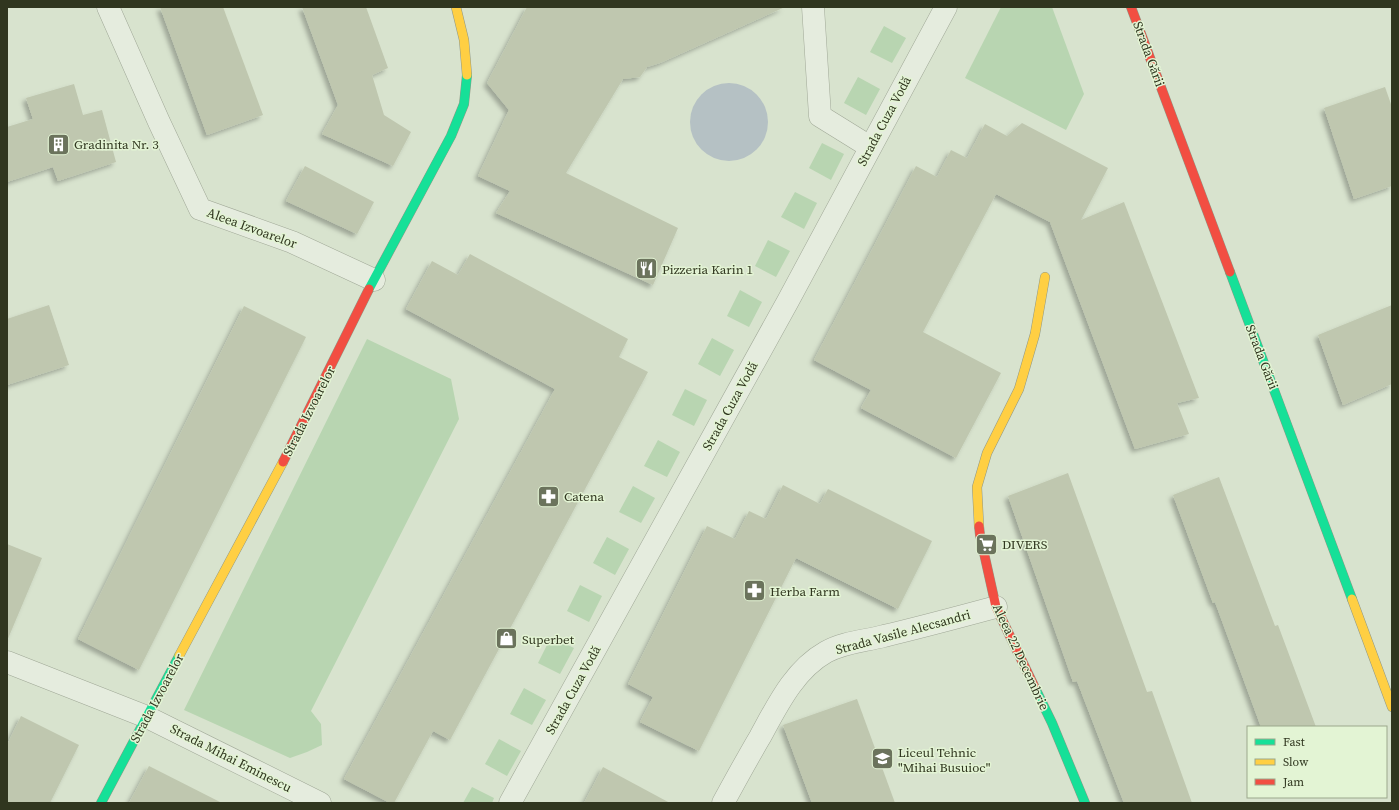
<svg xmlns="http://www.w3.org/2000/svg" width="1399" height="810" font-family="'Source Serif 4',serif">
<style>
.green{fill:#b8d5b1}
.water{fill:#b5c1c4}
.building{fill:#bfc7af;filter:url(#shadow)}
.lines{fill:none;stroke-linecap:round;stroke-linejoin:round}
.street-casing{stroke:#a0a897;stroke-width:23}
.fast-casing{stroke:#909886;stroke-width:10}
.slow-casing{stroke:#909886;stroke-width:10}
.jam-casing{stroke:#909886;stroke-width:10}
.street{stroke:#e5ecde;stroke-width:22}
.fast{stroke:#16e098;stroke-width:9}
.slow{stroke:#ffcf43;stroke-width:9}
.jam{stroke:#f24e42;stroke-width:9}
.labels{text-anchor:middle;dominant-baseline:central;stroke-width:3;stroke-linejoin:round;paint-order:stroke}
.street-label{font-size:13px;fill:#30361f;stroke:#e3f4d4}
.poi-label{font-size:13px;fill:#30361f;stroke:#e3f4d4;text-anchor:start}
</style>
<defs>
<filter id="shadow"><feDropShadow dx="-3.5" dy="3.5" stdDeviation="2" flood-color="#0004"/></filter>
</defs>
<rect width="100%" height="100%" fill="#d8e3ce"/>
<!-- green -->
<g class="green">
<path d="M1001,7H1052L1084,94L1066,130L965,78Z"/>
<path d="M884,26L906,38L892,63L870,52Z"/>
<path d="M858,77L880,89L866,115L844,103Z"/>
<path d="M822,143L844,154L831,180L809,168Z"/>
<path d="M795,192L817,203L804,229L781,217Z"/>
<path d="M768,240L790,251L776,277L755,266Z"/>
<path d="M740,290L762,302L749,327L727,316Z"/>
<path d="M712,338L734,350L720,376L698,364Z"/>
<path d="M367,339L451,379L459,419L311,711L321,724L322,745L307,752L290,758L184,710Z"/>
<path d="M685,389L707,400L694,426L672,415Z"/>
<path d="M658,440L680,452L667,477L644,466Z"/>
<path d="M633,486L655,498L641,523L619,512Z"/>
<path d="M607,537L629,549L615,575L593,563Z"/>
<path d="M580,585L602,596L589,622L567,611Z"/>
<path d="M551,637L574,648L560,674L538,663Z"/>
<path d="M524,688L546,700L532,725L510,714Z"/>
<path d="M499,739L521,751L507,776L485,764Z"/>
<path d="M472,787L494,798L492,803H463Z"/>
</g>
<!-- water -->
<circle class="water" cx="729" cy="122" r="39"/>
<!-- building -->
<g class="building">
<path d="M160,7H223L263,115L207,135Z"/>
<path d="M302,7H366L388,68L372,75L384,115L411,132L393,166L322,134L338,105Z"/>
<path d="M527,7H785L660,63L647,67L640,77L623,79L566,173L678,228L653,285L496,213L510,191L478,176L509,110L487,83Z"/>
<path d="M74,84L83,115L102,110L116,162L58,181L53,167L7,182V127L33,119L26,98Z"/>
<path d="M1385,87L1392,107V186L1354,199L1324,108Z"/>
<path d="M1022,123L1108,168L1081,220L1124,202L1199,398L1177,403L1189,434L1135,449L1050,222L996,194L923,332L1001,373L956,458L861,408L871,390L814,360L916,166L937,177L951,150L967,158L985,124L1007,136Z"/>
<path d="M305,166L374,202L357,234L286,201Z"/>
<path d="M470,254L628,339L619,357L648,372L450,740L433,731L394,803H390L344,779L555,389L406,309L432,261L458,275Z"/>
<path d="M49,305L69,365L7,385V319Z"/>
<path d="M1392,305V384L1343,405L1318,335Z"/>
<path d="M244,306L306,337L139,670L78,639Z"/>
<path d="M1068,473L1147,692L1152,691L1192,803H1124L1077,681L1073,682L1008,496Z"/>
<path d="M1219,477L1275,626L1278,625L1316,727H1261L1215,602L1213,603L1173,495Z"/>
<path d="M783,485L820,504L828,489L932,541L898,609L796,558L699,751L640,722L653,697L628,684L707,526L735,539L749,511L766,519Z"/>
<path d="M7,544L42,558L7,641Z"/>
<path d="M857,699L895,803H812L783,725Z"/>
<path d="M21,716L79,745L50,803H7V745Z"/>
<path d="M149,766L222,803H129Z"/>
<path d="M603,767L670,803H584Z"/>
</g>
<g class="lines">
<defs>
<g id="street">
<path d="M108,7L159,122L200,209L292,242L374,280"/>
<path d="M813,7L820,116L870,147"/>
<path d="M7,662L147,717L320,803"/>
<path d="M510,803L788,301L946,7"/>
<path d="M723,803C735,781 747,759 760,737C777,706 794,670 826,652C844,642 865,641 884,636C922,627 959,617 996,607"/>
</g>
<g id="fast">
<path d="M1230,272L1352,599"/>
<path d="M369,289L451,136L464,104L467,75"/>
<path d="M1035,688L1052,723L1085,803"/>
<path d="M101,803L179,656"/>
</g>
<g id="slow">
<path d="M456,7L464,40L467,75"/>
<path d="M979,526L977,487L987,453L1019,389L1035,334L1045,277"/>
<path d="M1352,599L1392,707"/>
<path d="M179,656L283,462"/>
</g>
<g id="jam">
<path d="M1131,7L1230,272"/>
<path d="M283,462L369,289"/>
<path d="M979,526L980,535L996,607L1035,688"/>
</g>
</defs>
<!-- street casing -->
<use href="#street" class="street-casing"/>
<!-- fast casing -->
<use href="#fast" class="fast-casing"/>
<!-- slow casing -->
<use href="#slow" class="slow-casing"/>
<!-- jam casing -->
<use href="#jam" class="jam-casing"/>
<!-- street -->
<use href="#street" class="street"/>
<!-- fast -->
<use href="#fast" class="fast"/>
<!-- slow -->
<use href="#slow" class="slow"/>
<!-- jam -->
<use href="#jam" class="jam"/>
</g>
<!-- icons -->
<defs>
<symbol id="building-square" viewBox="-11 -11 22 22"><rect x="-9" y="-9" width="18" height="18" rx="4" fill="#6b735c" stroke="#e3f4d4"/><path d="M-4-6H4V6H1V3H-1V6H-4ZM-2.5-4.3h1.7v1.8h-1.7ZM.8-4.3h1.7v1.8H.8ZM-2.5-1h1.7V.8h-1.7ZM.8-1h1.7V.8H.8Z" fill="#fff"/></symbol>
<symbol id="restaurant-square" viewBox="-11 -11 22 22"><rect x="-9" y="-9" width="18" height="18" rx="4" fill="#6b735c" stroke="#e3f4d4"/><path d="M-5-6h1v4h1v-4h1v4h1v-4h1v5L-1.5 .5V6h-2V.5L-5-1ZM5-6V6H3V1.5H1.5Q1.5-4 5-6Z" fill="#fff"/></symbol>
<symbol id="pharmacy-square" viewBox="-11 -11 22 22"><rect x="-9" y="-9" width="18" height="18" rx="4" fill="#6b735c" stroke="#e3f4d4"/><path d="M-2-6h4v4h4v4h-4v4h-4v-4h-4v-4h4Z" fill="#fff"/></symbol>
<symbol id="supermarket-square" viewBox="-11 -11 22 22"><rect x="-9" y="-9" width="18" height="18" rx="4" fill="#6b735c" stroke="#e3f4d4"/><path d="M-6-5.5h2.5l.6 2H6L4.5 2H-2.5L-4.4-4H-6ZM-1.5 3.2a1.3 1.3 0 1 0 .1 0ZM3 3.2a1.3 1.3 0 1 0 .1 0Z" fill="#fff"/></symbol>
<symbol id="shop-square" viewBox="-11 -11 22 22"><rect x="-9" y="-9" width="18" height="18" rx="4" fill="#6b735c" stroke="#e3f4d4"/><path d="M-5-2.5h2.3a2.7 3.5 0 0 1 5.4 0H5L5.5 6h-11ZM-1.5-2.5h3a1.5 2.3 0 0 0-3 0Z" fill="#fff"/></symbol>
<symbol id="school-square" viewBox="-11 -11 22 22"><rect x="-9" y="-9" width="18" height="18" rx="4" fill="#6b735c" stroke="#e3f4d4"/><path d="M0-5L7-2L0 1L-7-2ZM-4 1L0 2.5L4 1V4Q0 6-4 4Z" fill="#fff"/></symbol>
</defs>
<g fill-rule="evenodd">
<use href="#building-square" x="46" y="132" width="25" height="25"/>
<use href="#restaurant-square" x="634" y="256" width="25" height="25"/>
<use href="#pharmacy-square" x="536" y="484" width="25" height="25"/>
<use href="#supermarket-square" x="974" y="532" width="25" height="25"/>
<use href="#pharmacy-square" x="742" y="578" width="25" height="25"/>
<use href="#shop-square" x="494" y="626" width="25" height="25"/>
<use href="#school-square" x="870" y="746" width="25" height="25"/>
</g>
<g class="labels">
<!-- street labels -->
<g class="street-label">
<text transform="translate(1149 54) rotate(70)">Strada Gării</text>
<text transform="translate(884 121) rotate(-62)">Strada Cuza Vodă</text>
<text transform="translate(252 228) rotate(20)">Aleea Izvoarelor</text>
<text transform="translate(1262 357) rotate(69)">Strada Gării</text>
<text transform="translate(730 406) rotate(-61)">Strada Cuza Vodă</text>
<text transform="translate(309 411) rotate(-63)">Strada Izvoarelor</text>
<text transform="translate(903 632) rotate(-15)">Strada Vasile Alecsandri</text>
<text transform="translate(1021 657) rotate(65)">Aleea 22 Decembrie</text>
<text transform="translate(573 690) rotate(-61)">Strada Cuza Vodă</text>
<text transform="translate(157 698) rotate(-62)">Strada Izvoarelor</text>
<text transform="translate(231 758) rotate(27)">Strada Mihai Eminescu</text>
</g>
<!-- poi labels -->
<g class="poi-label">
<text x="74" y="144">Gradinita Nr. 3</text>
<text x="662" y="269">Pizzeria Karin 1</text>
<text x="564" y="496">Catena</text>
<text x="1002" y="544">DIVERS</text>
<text x="770" y="591">Herba Farm</text>
<text x="522" y="639">Superbet</text>
<text x="898" y="752">Liceul Tehnic<tspan x="898" dy="15">"Mihai Busuioc"</tspan></text>
</g>
</g>
<!-- border -->
<rect width="1399" height="810" fill="none" stroke="#30361f" stroke-width="16"/>
<!-- legend -->
<rect x="1247" y="726" width="140" height="72" fill="#e3f4d4" stroke="#9ba88c"/>
<rect x="1255" y="739" width="20" height="6" fill="#16e098" stroke="#9ba88c"/>
<text x="1283" y="746" font-size="12" fill="#30361f">Fast</text>
<rect x="1255" y="759" width="20" height="6" fill="#ffcf43" stroke="#9ba88c"/>
<text x="1283" y="766" font-size="12" fill="#30361f">Slow</text>
<rect x="1255" y="779" width="20" height="6" fill="#f24e42" stroke="#9ba88c"/>
<text x="1283" y="786" font-size="12" fill="#30361f">Jam</text>
</svg>
